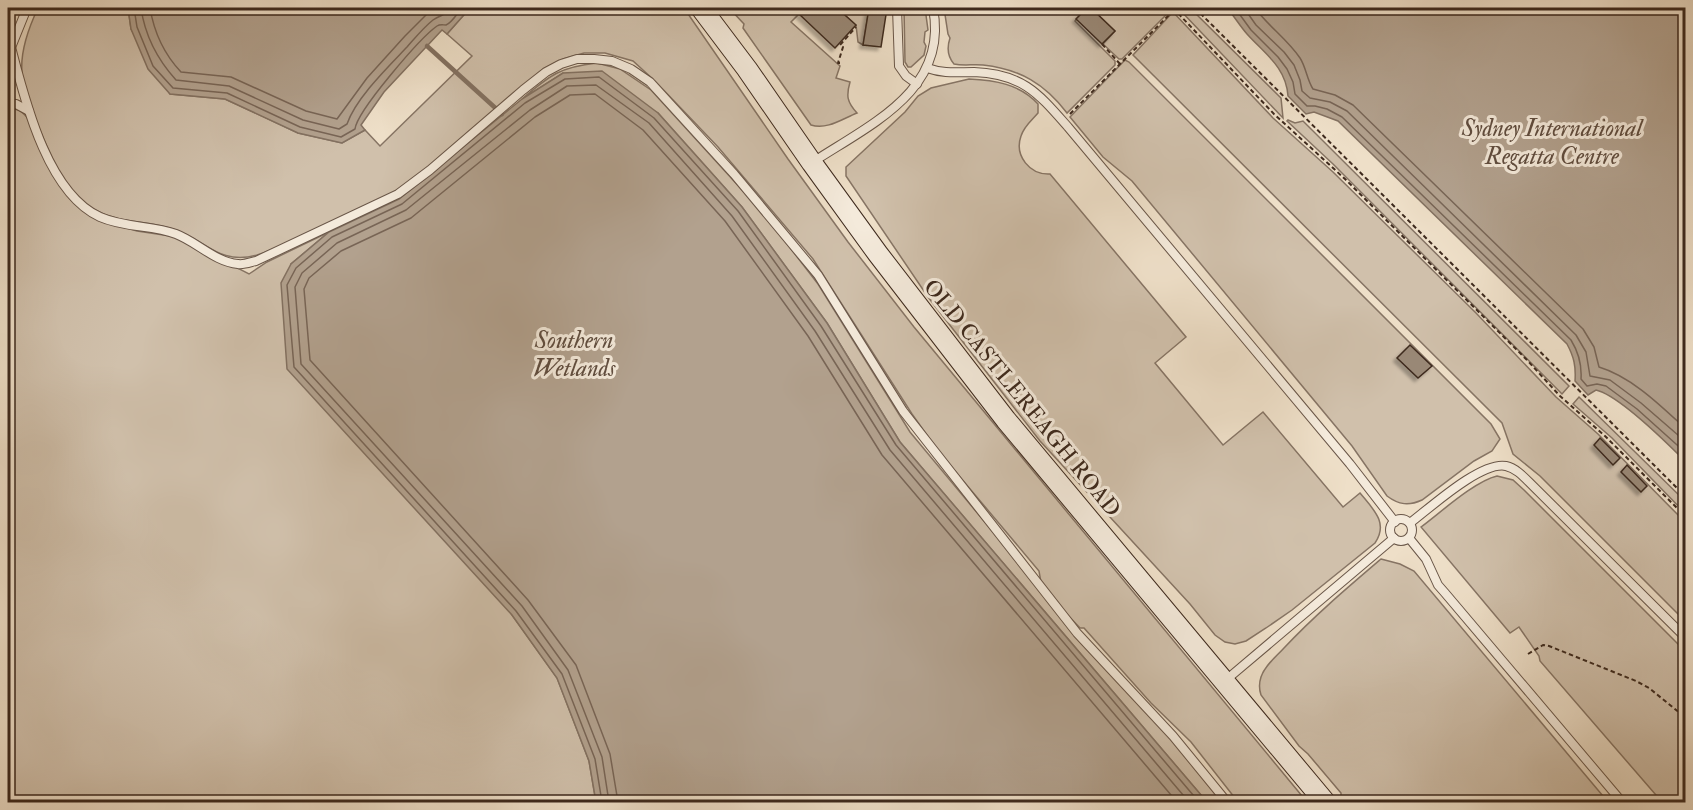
<svg xmlns="http://www.w3.org/2000/svg" width="1693" height="810" font-family="'IM FELL Double Pica',serif">
<style>
.green{fill:#d0c0ab;stroke:#867464;stroke-width:1.5}
.water{fill:#b2a18e;stroke:#837161;stroke-width:1.5}
.lines{fill:none;stroke-linecap:round;stroke-linejoin:round}
.shore{stroke:#786556;stroke-width:1.5}
.stream{stroke:#837161;stroke-width:4.5}
.building{fill:#998876;stroke:#3d291d;stroke-width:1.5;filter:url(#shadow)}
.lane-casing{stroke:#695648;stroke-width:10}
.secondary-casing{stroke:#3d291d;stroke-width:22}
.path{stroke:#3d291d;stroke-width:2;stroke-dasharray:4.5 3;stroke-linecap:butt}
.lane{stroke:#f4eadb;stroke-width:8}
.secondary{stroke:#f4eadb;stroke-width:20}
.labels{text-anchor:middle;dominant-baseline:central;stroke-width:6;stroke-linejoin:round;paint-order:stroke}
.street-label{font-size:22px;fill:#3d291d;stroke:#f4eadb}
.water-label{font-size:24px;font-style:italic;fill:#604d3f;stroke:#f4eadb}
</style>
<defs>
<filter id="shadow"><feDropShadow dx="-3.5" dy="3.5" stdDeviation="1.5" flood-color="#0004"/></filter>
</defs>
<rect width="100%" height="100%" fill="#eedfc8"/>
<filter id="stains"><feTurbulence type="fractalNoise" baseFrequency=".00333" numOctaves="4"/><feColorMatrix values="0 0 0 0 .2 0 0 0 0 .09 0 0 0 0 .02 0 0 0 .5 -.17"/></filter>
<radialGradient id="worn" r=".72"><stop offset=".6" stop-color="#630" stop-opacity="0"/><stop offset="1" stop-color="#630" stop-opacity=".3"/></radialGradient>
<!-- green -->
<g class="green">
<path d="M38,8H128L131,29L170,94L225,99L298,133L342,143L365,130L380,146L472,56L447,34L470,8H684L788,159L848,242L914,327L1307,802H1238L1191,742L1151,703L1084,628H1080L1042,588L1039,571L939,452L912,414L813,259L718,147L655,81L633,61L605,53H584L563,59L543,69C496,108 451,153 400,188C374,206 343,217 315,230C296,238 276,249 257,255C219,266 205,239 173,229C147,220 121,224 95,210C86,205 76,198 70,190C55,170 24,97 22,73C20,51 29,27 38,8Z"/>
<path d="M729,8H805L791,22L840,66L836,78L850,82C846,96 847,102 857,113C842,119 827,130 811,125L743,28L744,24Z"/>
<path d="M837,8H869L863,45L858,42L856,25Z"/>
<path d="M904,8H925L928,30L925,32L924,42L926,46L924,55L911,67H908L905,62Z"/>
<path d="M944,8H1087L1075,21L1115,61V65L1067,113C1045,84 1020,69 983,65C973,64 964,66 954,64C947,56 947,47 950,38L948,34Z"/>
<path d="M1091,8H1169L1171,10L1122,59H1119L1103,44L1115,31Z"/>
<path d="M1178,8H1190L1281,98L1283,118Z"/>
<path d="M1173,12L1273,118L1333,172L1476,313L1556,397L1598,434L1685,522V621L1540,476L1513,454L1502,423L1133,55Z"/>
<path d="M1125,60L1129,62L1491,424L1500,439L1492,451L1474,461L1422,500C1409,506 1399,505 1387,496L1352,446L1132,181L1103,157L1070,117Z"/>
<path d="M597,63L620,69L651,90L764,214L818,284L910,432L1087,645L1169,736L1223,802H1207L900,442L827,323L742,207L658,113L563,73L522,99C550,75 560,67 597,63Z"/>
<path d="M969,79C994,80 1020,84 1038,104V113C1032,120 1024,126 1021,136C1014,156 1030,175 1050,174L1186,337L1155,363L1223,445L1263,412L1343,507L1360,493C1373,509 1389,523 1375,543L1292,610L1266,628L1246,641L1235,644L1225,642L1215,635L1190,604L1040,441L928,297L846,176V167L905,112L918,96L931,88Z"/>
<path d="M9,108C20,109 24,113 30,121L54,177L71,200L90,215L98,220L137,231L177,237L249,274L267,262L329,232L291,264L512,615L557,678L589,761L596,802H8Z"/>
<path d="M1288,120L1295,123L1303,121L1569,386L1562,394L1333,164L1287,121Z"/>
<path d="M1579,397L1685,501V513L1612,438L1573,404Z"/>
<path d="M1497,476L1513,480L1524,490L1685,651V802H1662L1540,661L1539,656L1519,627L1510,633L1421,527C1440,513 1475,481 1497,476Z"/>
<path d="M1381,559L1400,564L1414,571L1608,802H1345L1341,798V793L1308,754L1299,746L1261,695C1259,689 1259,683 1261,677C1265,665 1276,657 1284,648C1314,616 1347,588 1381,559Z"/>
</g>
<!-- water -->
<g class="water">
<path d="M128,8H470L447,34L442,30L384,92L361,125L365,130L342,143L298,133L225,99L170,94L148,69L131,29Z"/>
<path d="M1227,8H1685V461C1668,444 1618,395 1596,390L1588,395L1575,381C1576,366 1574,357 1567,344L1338,121L1314,112L1306,114L1288,96C1286,67 1265,54 1247,34C1240,26 1234,16 1227,8Z"/>
<path d="M602,71L658,113L742,207L827,323L900,442L1207,802H596L589,761L557,678L512,615L287,369L281,283L291,264L329,232L399,199L522,99L563,73Z"/>
</g>
<g class="lines">
<!-- shore -->
<g class="shore">
<path d="M134,8L137,27L153,66L173,88L227,93L300,127L341,137L355,129C357,111 420,38 437,26C440,24 443,25 446,25C452,23 458,12 462,8"/>
<path d="M141,8C145,36 157,59 176,80L229,86L303,120L339,129L347,124C356,98 388,67 407,47C415,38 424,27 433,20C441,14 444,17 452,8"/>
<path d="M150,8C154,32 164,54 181,72L231,77L306,111L337,119L367,78L405,36L428,13L440,8"/>
<path d="M1235,8L1251,30L1278,57L1287,69L1293,82L1295,94L1307,106H1315L1327,109L1342,117L1571,340C1579,353 1582,364 1581,379L1587,386L1597,384L1606,386L1637,409L1686,453"/>
<path d="M1244,8L1256,25L1284,52L1294,65L1300,80L1302,91L1310,98L1330,102L1347,111L1576,335L1586,352L1590,376L1610,380L1641,403L1686,442"/>
<path d="M1255,8C1268,26 1287,39 1300,58C1306,67 1307,80 1313,89L1335,95L1353,105L1583,329L1594,347L1599,367C1632,377 1661,406 1686,429"/>
<path d="M602,802L595,759L562,674L516,611L294,367L287,285L296,268L332,237L402,204L525,103L565,79L599,77L654,118L738,211L821,326L896,445L1199,802"/>
<path d="M609,802L602,757L568,670L522,606L301,364L295,287L302,273L337,243L406,210L530,110L567,86L596,85L649,123L732,216L815,331L890,450L1189,802"/>
<path d="M618,802L610,754L576,665L528,600L310,360L304,289L309,278L341,251L411,218L535,117L570,95L595,94L643,130L725,221L808,336L882,455L1177,802"/>
</g>
<!-- stream -->
<path class="stream" d="M427,46L502,114"/>
</g>
<!-- building -->
<g class="building">
<path d="M805,8H837L856,25L835,48L799,14Z"/>
<path d="M869,8H887L881,47L863,45Z"/>
<path d="M1087,8H1091L1115,31L1102,44L1076,19Z"/>
<path d="M1410,345L1432,366L1418,378L1397,358Z"/>
<path d="M1600,438L1620,458L1613,465L1594,445Z"/>
<path d="M1627,465L1647,486L1641,492L1621,472Z"/>
</g>
<g class="lines">
<defs>
<g id="lane">
<path d="M897,8L899,66L906,76L917,84"/>
<path d="M11,47C25,100 47,193 100,217C125,228 152,225 176,234C197,242 215,262 238,264C244,265 251,262 256,261L398,194L430,170L523,90L546,72L561,64L577,59H594L612,61L631,69L650,82L734,174L818,275L903,411L1077,633L1173,736L1227,802"/>
<path d="M8,55L27,8"/>
<path d="M927,68C944,74 957,72 974,72C1023,74 1038,93 1068,127L1350,464L1395,522"/>
<path d="M8,103L16,104L29,111"/>
<path d="M813,162C871,124 949,90 933,8"/>
<circle cx="1401" cy="530" r="11"/>
<path d="M1410,523C1430,508 1481,461 1506,466C1515,468 1522,475 1529,482L1686,638"/>
<path d="M1409,538L1426,559L1438,585L1445,593L1622,802"/>
<path d="M1226,680L1394,538"/>
</g>
<path id="secondary" d="M701,8L747,69L812,163L878,254L1006,420L1325,802"/>
</defs>
<!-- lane casing -->
<use href="#lane" class="lane-casing"/>
<!-- secondary casing -->
<use href="#secondary" class="secondary-casing"/>
<!-- path -->
<g class="path">
<path d="M1173,8L1274,114L1345,179L1526,359L1560,396L1605,436L1686,517"/>
<path d="M1195,8L1686,497"/>
<path d="M1102,44L1120,64"/>
<path d="M840,63H838L843,47L840,45L856,27"/>
<path d="M1070,114L1176,8"/>
<path d="M1528,654L1543,645L1549,646L1636,681L1649,688L1686,718"/>
</g>
<!-- lane -->
<use href="#lane" class="lane"/>
<!-- secondary -->
<use href="#secondary" class="secondary"/>
</g>
<g class="labels">
<!-- street labels -->
<g class="street-label">
<text transform="translate(1022 398) rotate(51)">OLD CASTLEREAGH ROAD</text>
</g>
<!-- water labels -->
<g class="water-label">
<text x="1552" y="128">Sydney International<tspan x="1552" dy="28">Regatta Centre</tspan></text>
<text x="574" y="340">Southern<tspan x="574" dy="28">Wetlands</tspan></text>
</g>
</g>
<!-- margin -->
<rect width="1693" height="810" fill="none" stroke="#eedfc8" stroke-width="30"/>
<rect x="9" y="9" width="1675" height="792" fill="none" stroke="#3d291d" stroke-width="3"/>
<rect x="15" y="15" width="1663" height="780" fill="none" stroke="#3d291d" stroke-width="1.5"/>
<rect width="100%" height="100%" filter="url(#stains)"/>
<rect width="100%" height="100%" fill="url(#worn)"/>
</svg>
